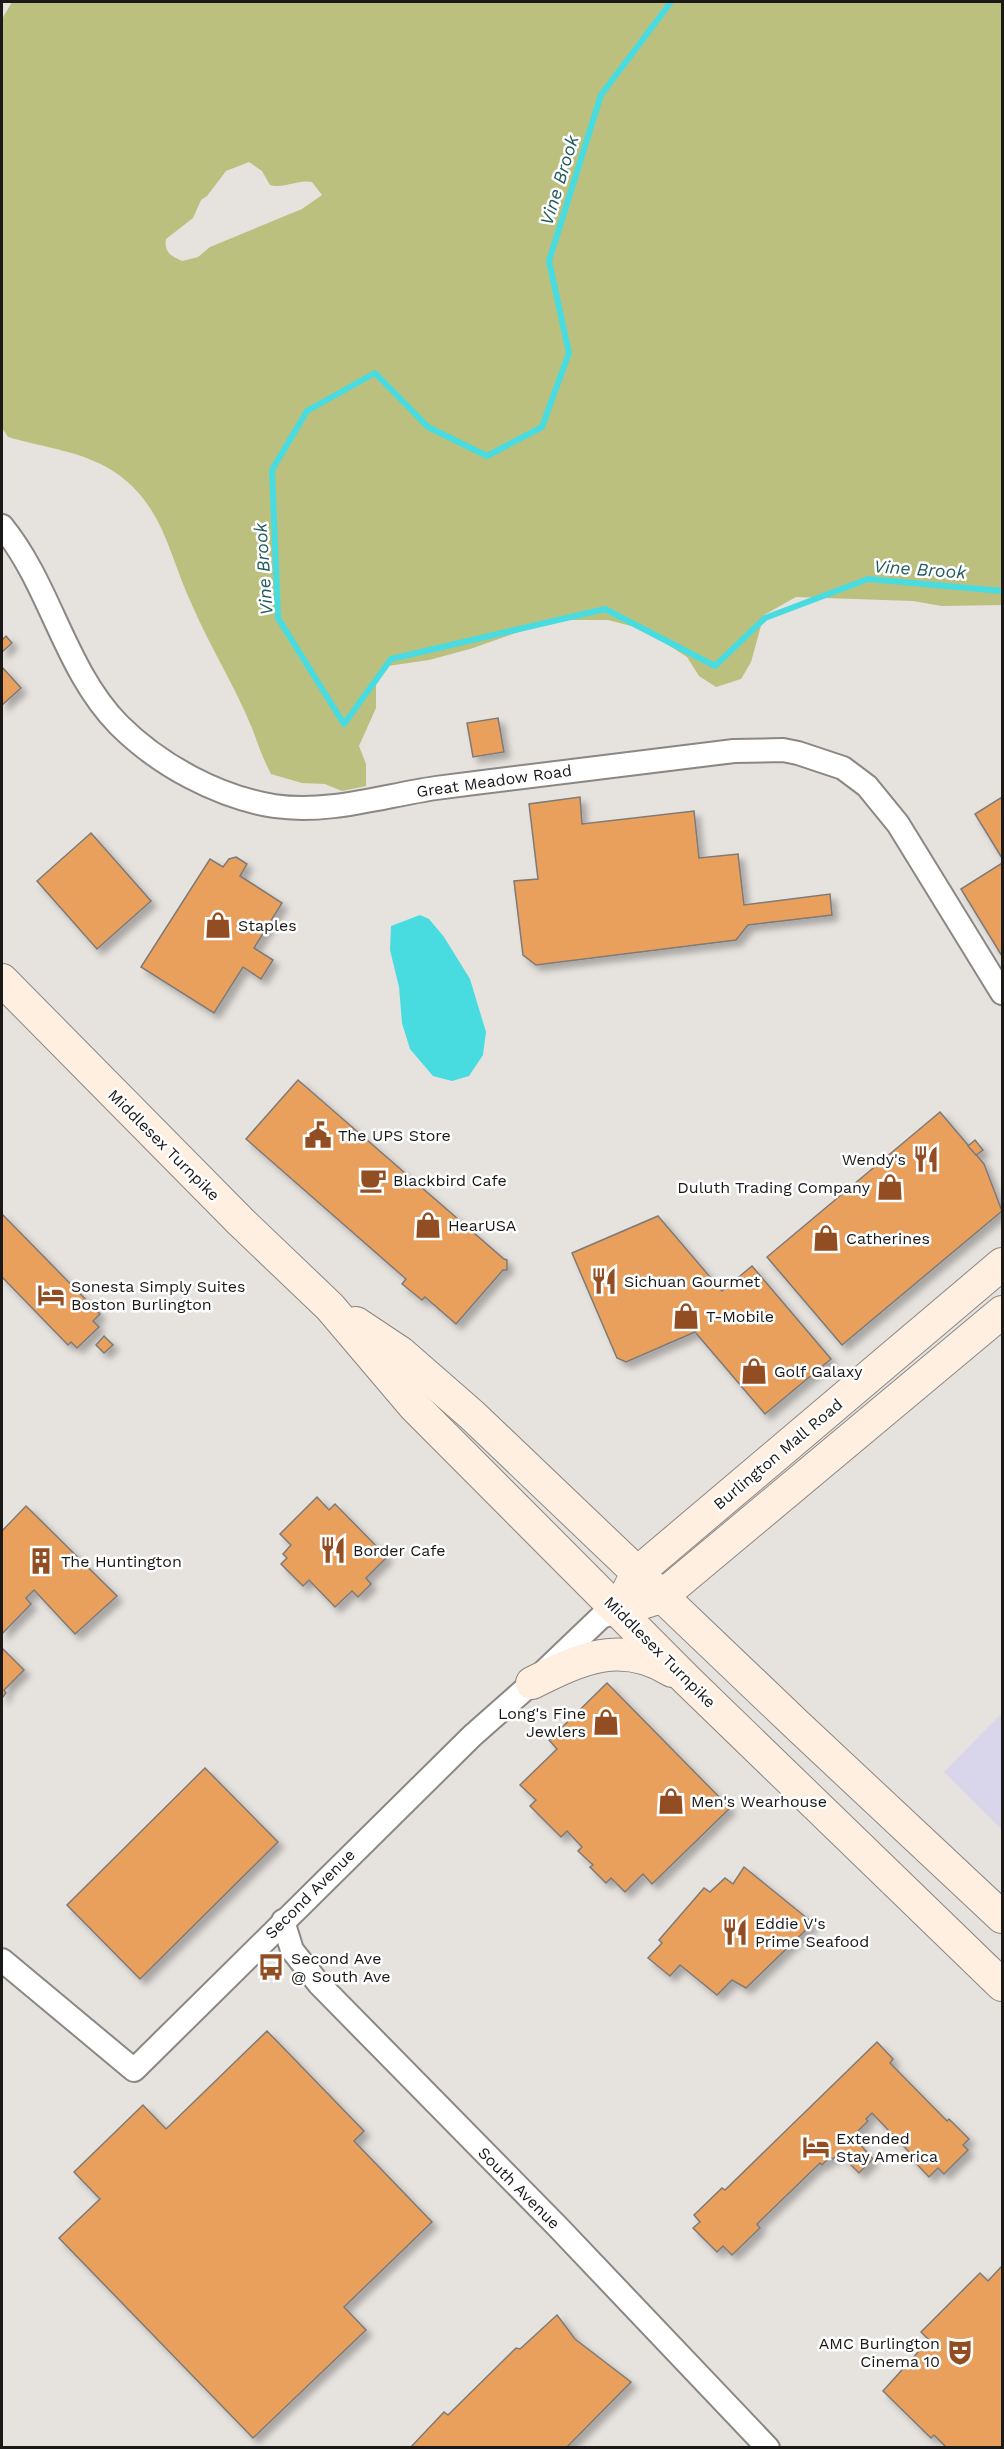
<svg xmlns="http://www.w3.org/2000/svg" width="1004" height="2449" font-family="'Work Sans',sans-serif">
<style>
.commercial{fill:#d9d5eb}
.green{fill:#bbc07e;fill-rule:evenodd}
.water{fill:#48dce0}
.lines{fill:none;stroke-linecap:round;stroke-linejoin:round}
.stream{stroke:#48dce0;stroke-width:6}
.building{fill:#eaa05d;stroke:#7d7a77;stroke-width:1.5;filter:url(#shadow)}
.minor-casing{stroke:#8b8784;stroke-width:26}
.secondary-casing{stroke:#8b8784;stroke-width:34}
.minor{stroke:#fff;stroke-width:22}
.secondary{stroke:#feefe0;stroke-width:32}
.labels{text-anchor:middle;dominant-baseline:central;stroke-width:5;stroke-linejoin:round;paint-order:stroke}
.street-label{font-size:16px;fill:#1a1918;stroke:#fff}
.poi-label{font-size:16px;fill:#1a1918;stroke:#fff;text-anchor:start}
.water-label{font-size:18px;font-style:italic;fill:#215d5e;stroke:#fff}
</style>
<defs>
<filter id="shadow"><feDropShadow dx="5.5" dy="5.5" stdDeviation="3" flood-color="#0004"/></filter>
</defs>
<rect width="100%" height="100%" fill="#e6e2de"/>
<!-- commercial -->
<path class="commercial" d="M1002,1713V1830L944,1772Z"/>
<!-- green -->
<path class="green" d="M12,2H1002V605L942,606L913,601L796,597L764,615L751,662L741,679L716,687L699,676L687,657L662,641L635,627L608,620H566L524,630L470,649L429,660L388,666L376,685V708L359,746L366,764V786L342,791L325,784L302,783L271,774C263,759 258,744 252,728C235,686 210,647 192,605C169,556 164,506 116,473C84,451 45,448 8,437L2,428V19ZM249,162L262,171L270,185C284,189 298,179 312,182L322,195L302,209L210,247L198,257L182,261C171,256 164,252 166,239L193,218L201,200L207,196L226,171Z"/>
<!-- water -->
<path class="water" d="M420,915L429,919L444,937L470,979L486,1032L483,1055L469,1076L452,1081L433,1076L410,1049L402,1023L399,987L390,950L391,926Z"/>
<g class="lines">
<!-- stream -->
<path class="stream" d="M671,2L601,95L549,261L569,353L542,427L487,456L428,427L375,373L307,411L272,470L278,618L344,724L391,659L605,609L715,666L765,618L868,579L1002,591"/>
</g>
<!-- building -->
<g class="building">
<path d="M6,636L12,643L2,652V640Z"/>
<path d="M2,667L21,688L2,705Z"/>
<path d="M498,718L504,752L473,757L467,723Z"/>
<path d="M580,797L582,824L694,811L699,858L738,854L744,905L830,894L832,915L748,925L736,940L536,965L523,955L514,881L538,879L529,804Z"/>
<path d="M1002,797V858L975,814Z"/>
<path d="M91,833L151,901L97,949L37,881Z"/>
<path d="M236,857L247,864L240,876L282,903L254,948L273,960L261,979L243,967L214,1013L141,967L210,859L223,867L229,859Z"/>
<path d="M1002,863V956L961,889Z"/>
<path d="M298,1080L504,1259L507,1260V1270H503L456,1324L425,1297L422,1300L402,1284L406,1279L246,1139Z"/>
<path d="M940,1112L984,1164L1002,1211L842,1345L767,1257Z"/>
<path d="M975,1140L983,1150L976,1155L968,1146Z"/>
<path d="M2,1214L100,1314L93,1321L99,1327L77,1348L71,1342L68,1345L2,1277Z"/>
<path d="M658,1216L722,1291L752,1266L831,1359L765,1414L695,1332L626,1362L617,1358L572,1253Z"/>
<path d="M104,1336L113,1345L104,1353L96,1345Z"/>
<path d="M317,1497L329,1510L335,1504L387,1557L366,1578L371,1584L358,1597L352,1591L335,1607L309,1580L303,1586L281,1564L287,1558L283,1554L291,1545L280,1534Z"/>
<path d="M26,1506L117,1596L75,1634L34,1590L26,1598L31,1604L2,1634V1531Z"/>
<path d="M2,1648L24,1670L4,1690L6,1693L2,1698Z"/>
<path d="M607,1683L730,1808L652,1884L643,1874L625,1892L611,1878L606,1883L590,1867L593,1865L578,1851L582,1847L567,1831L561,1837L530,1806L536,1800L520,1785L557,1749L549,1740Z"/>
<path d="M205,1768L278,1842L140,1979L67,1905Z"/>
<path d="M744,1867L813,1923L746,1988L732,1980L717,1995L680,1965L670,1976L648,1958L662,1943L659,1940L704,1888L710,1892L725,1878L733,1884Z"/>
<path d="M267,2031L364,2131L354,2141L432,2222L344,2307L366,2330L253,2438L59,2238L100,2199L74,2172L143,2105L166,2129Z"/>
<path d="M877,2042L893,2059L890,2063L947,2121L949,2119L969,2139L963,2145L968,2150L944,2174L938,2168L929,2177L910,2157L912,2155L872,2113L866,2119L868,2121L858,2131L861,2135L856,2140L873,2159L859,2173L839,2153L833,2159L830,2157L822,2165L820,2163L757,2224L760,2228L732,2255L723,2246L717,2252L693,2228L700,2222L694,2215L722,2188L725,2190Z"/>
<path d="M1002,2266V2448H947L934,2435L931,2438L883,2391L929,2340L921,2332L980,2273L988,2281Z"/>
<path d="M557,2315L575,2339L631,2382L566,2448H410L444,2412L448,2415L516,2348L520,2349Z"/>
</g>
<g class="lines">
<defs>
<g id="minor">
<path d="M2,526C51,586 64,669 119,725C159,765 218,797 274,806C329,814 382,796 436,788C535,775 634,763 734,751L783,750L798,753L843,768L867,786L898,824L1002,993"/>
<path d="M283,1921L292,1950L319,1984L557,2226L768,2448"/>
<path d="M2,1960L134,2070L472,1736L532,1683L601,1617L619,1611"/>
</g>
<g id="secondary">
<path d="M2,980L241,1222L330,1307L414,1406L688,1681L1002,1985"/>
<path d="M356,1323L401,1353L472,1415L797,1725L1002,1917"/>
<path d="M628,1591L637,1573L1002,1264"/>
<path d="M642,1603L661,1597L1002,1312"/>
<path d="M532,1683C580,1659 621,1639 672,1671"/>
</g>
</defs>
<!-- minor casing -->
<use href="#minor" class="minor-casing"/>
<!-- secondary casing -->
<use href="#secondary" class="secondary-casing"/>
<!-- minor -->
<use href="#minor" class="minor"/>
<!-- secondary -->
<use href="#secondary" class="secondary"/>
</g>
<!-- icons -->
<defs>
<symbol id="shop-bare" viewBox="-9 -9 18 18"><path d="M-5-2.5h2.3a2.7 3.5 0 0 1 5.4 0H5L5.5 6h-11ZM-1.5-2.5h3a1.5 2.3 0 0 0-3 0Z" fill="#924d22" stroke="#fff" stroke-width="2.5" paint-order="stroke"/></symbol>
<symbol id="civic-bare" viewBox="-9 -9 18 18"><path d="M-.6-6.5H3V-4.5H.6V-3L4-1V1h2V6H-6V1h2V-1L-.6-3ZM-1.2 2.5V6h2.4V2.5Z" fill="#924d22" stroke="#fff" stroke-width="2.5" paint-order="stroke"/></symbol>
<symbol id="restaurant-bare" viewBox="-9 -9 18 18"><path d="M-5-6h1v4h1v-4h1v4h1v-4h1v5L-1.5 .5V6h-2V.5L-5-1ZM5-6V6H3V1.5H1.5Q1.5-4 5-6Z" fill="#924d22" stroke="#fff" stroke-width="2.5" paint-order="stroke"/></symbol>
<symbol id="cafe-bare" viewBox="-9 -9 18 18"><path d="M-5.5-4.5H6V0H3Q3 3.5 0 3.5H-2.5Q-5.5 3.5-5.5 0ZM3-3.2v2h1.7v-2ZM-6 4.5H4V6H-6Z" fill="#924d22" stroke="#fff" stroke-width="2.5" paint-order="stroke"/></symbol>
<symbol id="hotel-bare" viewBox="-9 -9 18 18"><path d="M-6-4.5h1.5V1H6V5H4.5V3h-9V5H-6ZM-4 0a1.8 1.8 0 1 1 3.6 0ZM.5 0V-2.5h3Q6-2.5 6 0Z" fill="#924d22" stroke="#fff" stroke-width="2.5" paint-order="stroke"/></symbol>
<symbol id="building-bare" viewBox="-9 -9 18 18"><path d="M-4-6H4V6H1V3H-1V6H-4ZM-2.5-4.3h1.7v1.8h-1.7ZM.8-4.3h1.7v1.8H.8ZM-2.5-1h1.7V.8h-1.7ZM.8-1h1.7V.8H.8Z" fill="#924d22" stroke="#fff" stroke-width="2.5" paint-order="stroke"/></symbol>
<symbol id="bus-bare" viewBox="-9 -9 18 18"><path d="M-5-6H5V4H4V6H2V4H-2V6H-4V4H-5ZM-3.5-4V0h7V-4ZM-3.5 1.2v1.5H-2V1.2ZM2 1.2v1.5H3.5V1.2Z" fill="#924d22" stroke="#fff" stroke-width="2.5" paint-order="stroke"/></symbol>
<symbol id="theatre-bare" viewBox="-9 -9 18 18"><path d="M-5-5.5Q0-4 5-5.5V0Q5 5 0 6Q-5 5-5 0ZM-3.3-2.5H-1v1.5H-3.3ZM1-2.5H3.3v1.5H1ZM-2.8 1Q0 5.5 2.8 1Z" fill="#924d22" stroke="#fff" stroke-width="2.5" paint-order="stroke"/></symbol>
</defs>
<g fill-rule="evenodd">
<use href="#shop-bare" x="199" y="906" width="38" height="38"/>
<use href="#civic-bare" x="299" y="1116" width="38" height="38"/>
<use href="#restaurant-bare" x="907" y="1140" width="38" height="38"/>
<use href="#cafe-bare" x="354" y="1161" width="38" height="38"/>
<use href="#shop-bare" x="871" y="1168" width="38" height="38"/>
<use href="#shop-bare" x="409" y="1206" width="38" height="38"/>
<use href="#shop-bare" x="807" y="1219" width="38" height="38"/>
<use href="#restaurant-bare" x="585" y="1262" width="38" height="38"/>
<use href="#hotel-bare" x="32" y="1276" width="38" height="38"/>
<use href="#shop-bare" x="667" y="1297" width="38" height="38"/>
<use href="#shop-bare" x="735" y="1352" width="38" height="38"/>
<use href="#restaurant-bare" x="314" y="1531" width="38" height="38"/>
<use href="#building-bare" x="22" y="1542" width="38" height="38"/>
<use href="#shop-bare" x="587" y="1703" width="38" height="38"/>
<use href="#shop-bare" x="652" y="1782" width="38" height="38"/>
<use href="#restaurant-bare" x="716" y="1913" width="38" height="38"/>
<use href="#bus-bare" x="252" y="1948" width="38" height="38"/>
<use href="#hotel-bare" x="797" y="2128" width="38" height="38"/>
<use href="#theatre-bare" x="941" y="2333" width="38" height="38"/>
</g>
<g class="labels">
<!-- street labels -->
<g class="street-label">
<text transform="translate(494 781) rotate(-8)">Great Meadow Road</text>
<text transform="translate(164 1145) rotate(45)">Middlesex Turnpike</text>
<text transform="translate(778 1454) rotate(-40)">Burlington Mall Road</text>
<text transform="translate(660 1652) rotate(45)">Middlesex Turnpike</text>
<text transform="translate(310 1894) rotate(-45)">Second Avenue</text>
<text transform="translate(519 2188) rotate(45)">South Avenue</text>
</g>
<!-- poi labels -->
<g class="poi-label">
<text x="238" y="925">Staples</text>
<text x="338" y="1135">The UPS Store</text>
<text x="906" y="1159" text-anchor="end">Wendy's</text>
<text x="393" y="1180">Blackbird Cafe</text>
<text x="870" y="1187" text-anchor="end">Duluth Trading Company</text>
<text x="448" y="1225">HearUSA</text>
<text x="846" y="1238">Catherines</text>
<text x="624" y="1281">Sichuan Gourmet</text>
<text x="71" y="1286">Sonesta Simply Suites<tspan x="71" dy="18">Boston Burlington</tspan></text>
<text x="706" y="1316">T-Mobile</text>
<text x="774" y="1371">Golf Galaxy</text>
<text x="353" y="1550">Border Cafe</text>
<text x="61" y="1561">The Huntington</text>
<text x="586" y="1713" text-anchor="end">Long's Fine<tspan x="586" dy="18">Jewlers</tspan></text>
<text x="691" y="1801">Men's Wearhouse</text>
<text x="755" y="1923">Eddie V's<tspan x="755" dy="18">Prime Seafood</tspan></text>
<text x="291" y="1958">Second Ave<tspan x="291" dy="18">@ South Ave</tspan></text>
<text x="836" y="2138">Extended<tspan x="836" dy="18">Stay America</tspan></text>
<text x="940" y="2343" text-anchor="end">AMC Burlington<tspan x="940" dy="18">Cinema 10</tspan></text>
</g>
<!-- water labels -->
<g class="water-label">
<text transform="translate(559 180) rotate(-73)">Vine Brook</text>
<text transform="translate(263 569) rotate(-94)">Vine Brook</text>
<text transform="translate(920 569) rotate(4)">Vine Brook</text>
</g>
</g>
<!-- border -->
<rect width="1004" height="2449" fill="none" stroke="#1a1918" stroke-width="6"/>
</svg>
